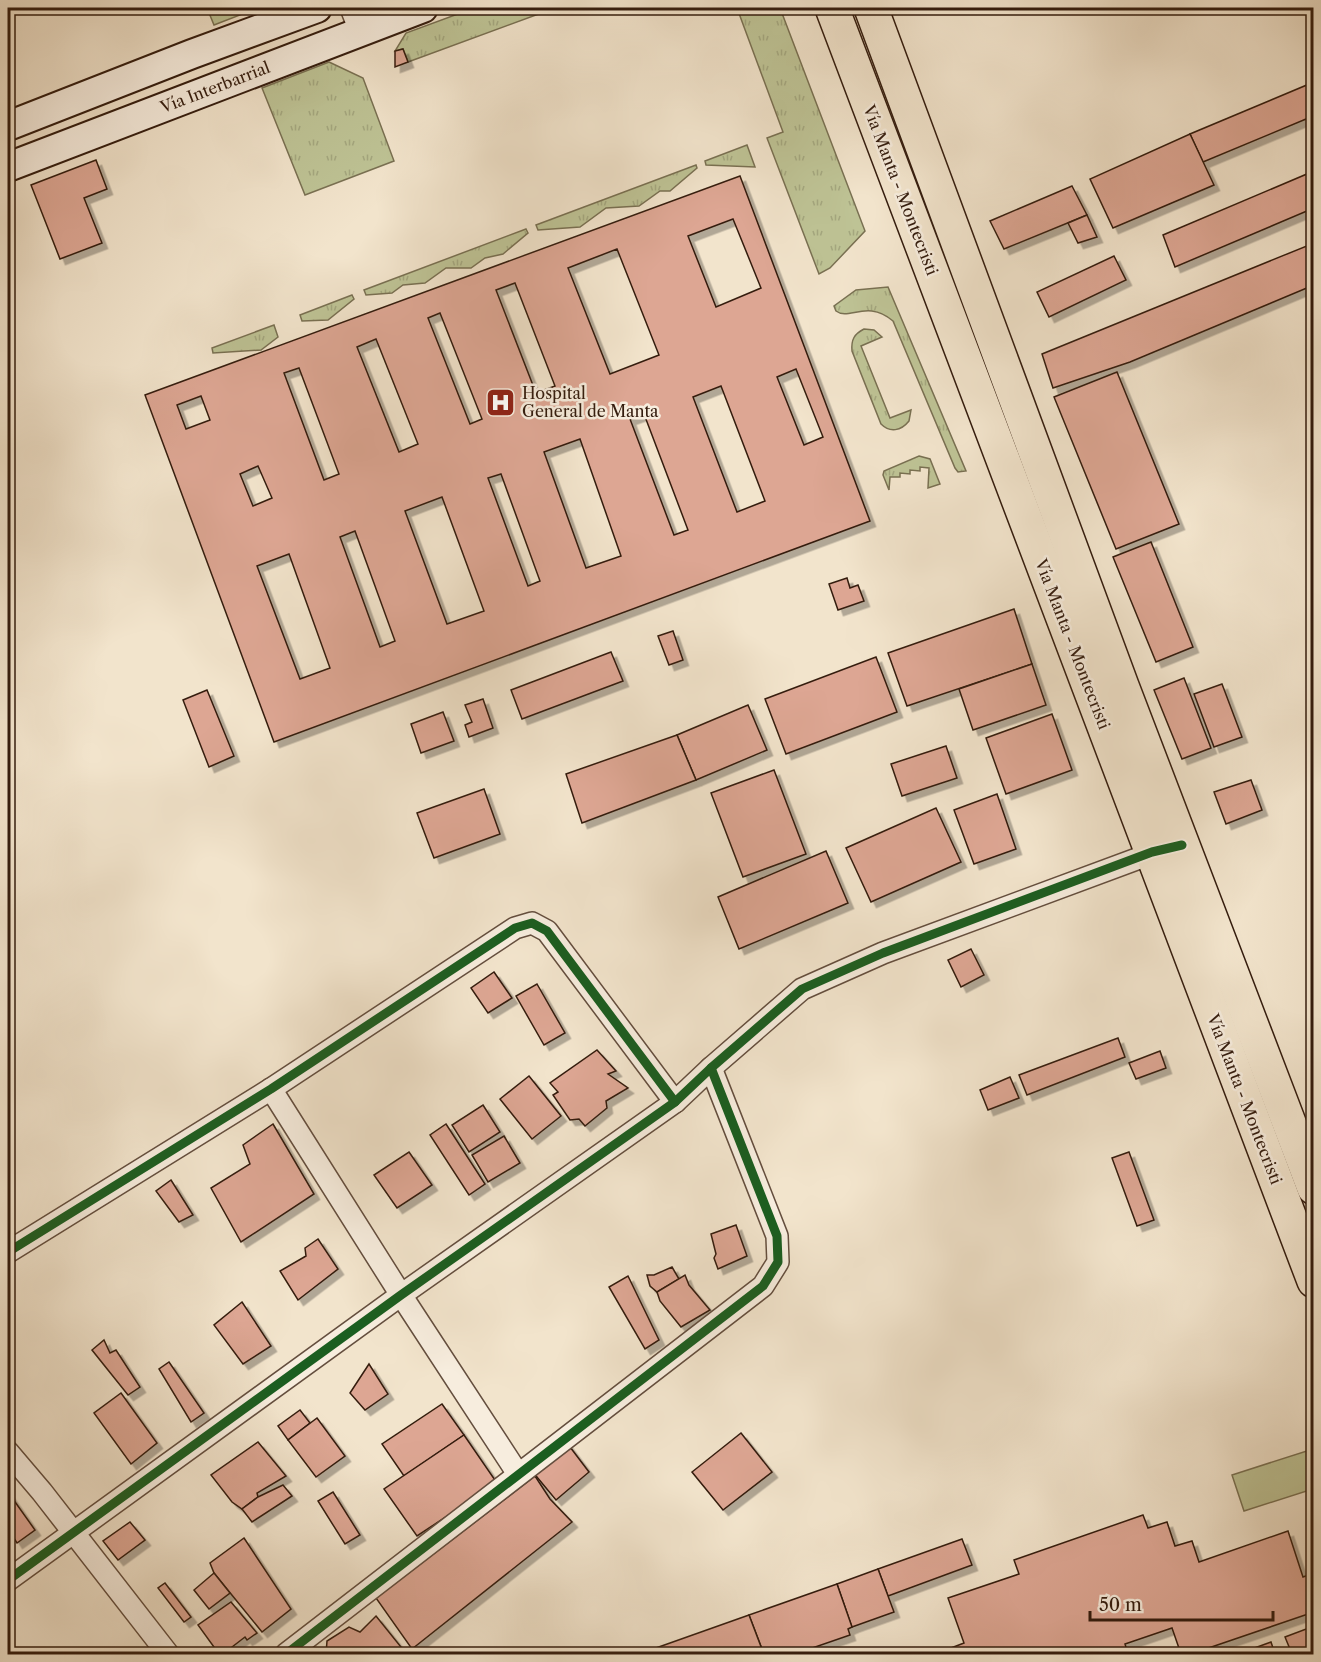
<svg xmlns="http://www.w3.org/2000/svg" width="1321" height="1662" font-family="'Libre Caslon Text',serif">
<style>
.grass{fill:url(#grass-tufts);stroke:#797052;stroke-width:1.5}
.pitch{fill:#bec395;stroke:#797052;stroke-width:1.5}
.building{fill:#dda693;stroke:#341c0e;stroke-width:1.5;fill-rule:evenodd;filter:url(#shadow)}
.lines{fill:none;stroke-linecap:round;stroke-linejoin:round}
.minor-casing{stroke:#644e3e;stroke-width:24}
.secondary-casing{stroke:#341c0e;stroke-width:32}
.primary-casing{stroke:#341c0e;stroke-width:36}
.minor{stroke:#f7edde;stroke-width:21}
.secondary{stroke:#f7edde;stroke-width:28}
.primary{stroke:#f2e4cc;stroke-width:33}
.cycleway-casing{stroke:#f7edde;stroke-width:13}
.cycleway{stroke:#1b5e20;stroke-width:9}
.labels{text-anchor:middle;dominant-baseline:central;stroke-width:5;stroke-linejoin:round;paint-order:stroke}
.street-label{font-size:16px;fill:#341c0e;stroke:#f7edde}
.poi-label{font-size:16px;fill:#341c0e;stroke:#f7edde;text-anchor:start}
</style>
<defs>
<pattern id="grass-tufts" width="24" height="20" patternUnits="userSpaceOnUse" patternTransform="scale(1.5)"><rect width="24" height="20" fill="#bec395"/><path d="M3 7l-1-3M5 7V3M7 7l1-3M15 17l-1-3M17 17v-4M19 17l1-3" fill="none" stroke="#a4a77f"/></pattern>
<filter id="shadow"><feDropShadow dx="5.5" dy="5.5" stdDeviation="0" flood-color="#0004"/></filter>
</defs>
<rect width="100%" height="100%" fill="#f2e4cc"/>
<filter id="stains"><feTurbulence type="fractalNoise" baseFrequency=".00333" numOctaves="4"/><feColorMatrix values="0 0 0 0 .2 0 0 0 0 .09 0 0 0 0 .02 0 0 0 .5 -.17"/></filter>
<radialGradient id="worn" r=".72"><stop offset=".6" stop-color="#630" stop-opacity="0"/><stop offset="1" stop-color="#630" stop-opacity=".3"/></radialGradient>
<!-- grass -->
<g class="grass">
<path d="M207,8H258L214,25Z"/>
<path d="M474,8H555L408,62L403,49L395,51L406,33Z"/>
<path d="M737,8H780L865,231L830,268L819,274L767,138L783,132Z"/>
<path d="M329,62L363,78L394,161L305,195L262,88Z"/>
<path d="M747,145L755,167L706,165L705,161Z"/>
<path d="M696,165L697,168L670,191H660L639,206L606,208L580,227L538,230L536,225Z"/>
<path d="M526,229L528,233L503,254L485,258L471,268H446L425,283L403,285L392,293L366,295L364,290Z"/>
<path d="M888,287L966,471L958,472L955,468L893,321C867,299 849,321 836,311L834,306L856,290Z"/>
<path d="M352,295L354,299L328,320L302,321L300,315Z"/>
<path d="M274,325L278,337L261,350L213,353L212,348Z"/>
<path d="M864,329L874,330L882,337L861,346L890,418L911,410L909,421C901,431 890,433 881,424L852,351C851,340 854,334 864,329Z"/>
<path d="M919,456L930,459L940,484L928,488L929,468L920,467V471L910,470V474L900,473V477H890L889,490L883,475L884,471Z"/>
</g>
<!-- pitch -->
<path class="pitch" d="M1313,1449V1489L1244,1511L1232,1475Z"/>
<!-- building -->
<g class="building">
<path d="M403,49L408,62L395,67V51Z"/>
<path d="M1314,82V135L1306,119L1203,162L1190,134Z"/>
<path d="M1190,134L1214,185L1113,228L1090,179Z"/>
<path d="M96,160L107,189L84,198L102,243L60,259L31,185Z"/>
<path d="M1314,171V208L1175,267L1163,235Z"/>
<path d="M740,176L870,521L274,742L145,395ZM733,219L761,288L716,307L688,236ZM617,249L659,355L610,374L568,268ZM515,283L555,386L536,393L496,290ZM440,313L482,419L470,424L428,318ZM376,339L418,444L399,452L357,347ZM299,368L339,474L324,480L284,373ZM796,369L823,437L804,445L777,377ZM721,386L765,501L737,512L693,397ZM201,396L210,420L186,429L177,405ZM644,414L688,530L674,535L630,419ZM580,439L621,556L586,568L544,452ZM258,466L272,498L253,506L240,474ZM501,474L540,581L528,586L488,478ZM442,497L484,611L447,624L405,511ZM355,531L395,641L380,647L340,537ZM289,554L330,668L300,679L257,566Z"/>
<path d="M1072,186L1087,215L1004,249L990,221Z"/>
<path d="M1087,215L1097,237L1078,243L1068,223Z"/>
<path d="M1314,243V285L1130,362L1053,388L1042,354Z"/>
<path d="M1114,256L1126,280L1049,317L1037,292Z"/>
<path d="M1117,372L1179,524L1116,549L1054,397Z"/>
<path d="M1151,542L1193,647L1156,662L1113,557Z"/>
<path d="M847,578L850,588L858,585L864,601L838,610L829,584Z"/>
<path d="M1014,609L1032,664L907,706L888,653Z"/>
<path d="M673,631L683,660L669,665L658,636Z"/>
<path d="M611,652L623,681L522,719L511,690Z"/>
<path d="M876,657L897,712L786,754L765,699Z"/>
<path d="M1032,664L1046,705L973,730L959,689Z"/>
<path d="M1184,678L1211,748L1182,759L1154,690Z"/>
<path d="M1222,684L1242,737L1214,747L1194,694Z"/>
<path d="M207,690L234,756L209,767L183,700Z"/>
<path d="M483,699L493,728L469,737L465,725L472,722L465,705Z"/>
<path d="M748,705L767,750L696,780L677,735Z"/>
<path d="M443,712L454,741L421,753L411,724Z"/>
<path d="M1052,714L1072,770L1006,794L986,738Z"/>
<path d="M677,735L696,780L582,823L566,774Z"/>
<path d="M946,746L957,778L902,796L891,764Z"/>
<path d="M774,770L806,854L743,877L711,793Z"/>
<path d="M1251,780L1262,810L1226,824L1214,792Z"/>
<path d="M484,789L500,834L434,858L417,813Z"/>
<path d="M997,794L1016,849L974,864L954,810Z"/>
<path d="M936,808L961,862L871,902L846,848Z"/>
<path d="M826,851L848,903L739,949L718,897Z"/>
<path d="M971,949L984,975L961,987L948,960Z"/>
<path d="M494,972L512,998L488,1013L471,988Z"/>
<path d="M537,984L565,1033L544,1045L516,996Z"/>
<path d="M1118,1038L1125,1057L1027,1095L1019,1075Z"/>
<path d="M597,1050L616,1071L608,1074L628,1088L606,1101L607,1108L585,1126L579,1119L570,1120L553,1095L558,1092L550,1083Z"/>
<path d="M1160,1051L1166,1068L1136,1079L1129,1063Z"/>
<path d="M529,1076L561,1116L532,1139L500,1099Z"/>
<path d="M1010,1077L1019,1098L988,1110L980,1090Z"/>
<path d="M483,1105L500,1132L469,1152L452,1125Z"/>
<path d="M273,1124L314,1194L241,1242L211,1188L250,1164L243,1145Z"/>
<path d="M446,1124L485,1184L469,1195L430,1135Z"/>
<path d="M504,1136L520,1163L488,1182L472,1155Z"/>
<path d="M409,1152L432,1185L397,1208L374,1175Z"/>
<path d="M1129,1152L1154,1220L1137,1226L1112,1158Z"/>
<path d="M171,1180L193,1215L179,1222L156,1191Z"/>
<path d="M736,1225L747,1256L718,1269L714,1258L716,1254L711,1234Z"/>
<path d="M318,1239L338,1269L298,1300L280,1271L306,1256L305,1248Z"/>
<path d="M672,1267L679,1279L657,1292L650,1286L647,1275H654Z"/>
<path d="M685,1275L689,1285L710,1310L681,1327L660,1301L657,1292Z"/>
<path d="M628,1276L659,1340L645,1349L609,1287Z"/>
<path d="M242,1302L271,1346L243,1364L214,1325Z"/>
<path d="M104,1340L110,1353L116,1350L140,1387L128,1395L92,1350Z"/>
<path d="M169,1362L204,1413L191,1422L159,1369Z"/>
<path d="M369,1364L388,1394L365,1410L350,1393Z"/>
<path d="M121,1393L157,1443L131,1464L94,1413Z"/>
<path d="M442,1404L464,1435L404,1476L382,1444Z"/>
<path d="M300,1410L310,1423L288,1440L278,1426Z"/>
<path d="M317,1418L345,1456L316,1477L288,1440Z"/>
<path d="M741,1433L772,1472L723,1510L692,1472Z"/>
<path d="M464,1435L497,1483L417,1536L384,1489Z"/>
<path d="M258,1442L286,1476L257,1493L258,1497L242,1509L232,1502L211,1475Z"/>
<path d="M567,1443L589,1472L556,1500L532,1471Z"/>
<path d="M535,1476L550,1499L572,1522L412,1649L376,1598Z"/>
<path d="M283,1485L292,1496L252,1522L242,1509L258,1497Z"/>
<path d="M8,1492L35,1530L17,1543L8,1529Z"/>
<path d="M333,1492L360,1535L345,1544L318,1501Z"/>
<path d="M1143,1515L1148,1528L1167,1522L1175,1546L1192,1541L1199,1562L1288,1531L1303,1577L1314,1573V1612L1191,1654H1181L1172,1628L1125,1644L1128,1654H953L951,1648L964,1643L948,1598L1019,1574L1014,1560Z"/>
<path d="M130,1522L145,1540L118,1560L103,1541Z"/>
<path d="M244,1538L291,1609L262,1632L214,1573L210,1563Z"/>
<path d="M962,1539L972,1565L888,1596L878,1569Z"/>
<path d="M878,1569L894,1612L852,1627L837,1584Z"/>
<path d="M214,1573L230,1593L209,1609L194,1590Z"/>
<path d="M165,1583L191,1617L184,1622L158,1588Z"/>
<path d="M837,1584L852,1627L848,1629L850,1635L795,1654H764L749,1615Z"/>
<path d="M231,1602L257,1633L247,1640L245,1637L232,1647L235,1650L228,1654H219L198,1625Z"/>
<path d="M749,1615L763,1652L757,1654H639Z"/>
<path d="M376,1616L401,1647L391,1654H326L327,1641L349,1627L360,1632Z"/>
<path d="M1314,1626V1654H1292L1285,1637Z"/>
<path d="M1271,1642L1275,1654H1238Z"/>
</g>
<g class="lines">
<defs>
<g id="minor">
<path d="M351,8L360,31"/>
<path d="M271,1089L401,1295L518,1474"/>
<path d="M8,1252L271,1089L515,928L532,923L547,931L675,1102"/>
<path d="M8,1452L42,1492L168,1654"/>
<path d="M8,1580L401,1295L675,1102L711,1068L802,989L883,953L1161,850"/>
<path d="M286,1654L763,1286L778,1262L777,1236L711,1068"/>
</g>
<g id="secondary">
<path d="M8,126L192,54L317,8"/>
<path d="M8,167L423,8"/>
</g>
<g id="primary">
<path d="M832,8L1314,1281"/>
<path d="M871,8L1122,686L1314,1188"/>
</g>
</defs>
<!-- minor casing -->
<use href="#minor" class="minor-casing"/>
<!-- secondary casing -->
<use href="#secondary" class="secondary-casing"/>
<!-- primary casing -->
<use href="#primary" class="primary-casing"/>
<!-- minor -->
<use href="#minor" class="minor"/>
<!-- secondary -->
<use href="#secondary" class="secondary"/>
<!-- primary -->
<use href="#primary" class="primary"/>
<defs>
<g id="cycleway">
<path d="M8,1252L271,1089L515,928L532,923L547,931L675,1102"/>
<path d="M8,1580L401,1295L675,1102L711,1068L802,989L883,953L1152,852L1182,845"/>
<path d="M286,1654L763,1286L778,1262L777,1236L711,1068"/>
</g>
</defs>
<!-- cycleway casing -->
<use href="#cycleway" class="cycleway-casing"/>
<!-- cycleway -->
<use href="#cycleway" class="cycleway"/>
</g>
<!-- icons -->
<defs>
<symbol id="hospital-square" viewBox="-11 -11 22 22"><rect x="-9" y="-9" width="18" height="18" rx="4" fill="#8f2418" stroke="#f7edde"/><path d="M-5-5h3v3.5h4V-5h3V5h-3V1.5h-4V5h-3Z" fill="#fff"/></symbol>
</defs>
<g fill-rule="evenodd">
<use href="#hospital-square" x="484" y="386" width="33" height="33"/>
</g>
<g class="labels">
<!-- street labels -->
<g class="street-label">
<text transform="translate(215 87) rotate(-21)">Vía Interbarrial</text>
<text transform="translate(901 190) rotate(69)">Vía Manta - Montecristi</text>
<text transform="translate(1073 644) rotate(69)">Vía Manta - Montecristi</text>
<text transform="translate(1245 1099) rotate(69)">Vía Manta - Montecristi</text>
</g>
<!-- poi labels -->
<g class="poi-label">
<text x="522" y="393">Hospital<tspan x="522" dy="18">General de Manta</tspan></text>
</g>
</g>
<!-- margin -->
<rect width="1321" height="1662" fill="none" stroke="#f2e4cc" stroke-width="30"/>
<rect x="9" y="9" width="1303" height="1644" fill="none" stroke="#341c0e" stroke-width="3"/>
<rect x="15" y="15" width="1291" height="1632" fill="none" stroke="#341c0e" stroke-width="1.5"/>
<!-- scale -->
<path d="M1090 1611v9h183v-9" fill="none" stroke="#341c0e" stroke-width="3"/>
<text x="1099" y="1611" font-size="18" fill="#341c0e" stroke="#f7edde" stroke-width="4.5" paint-order="stroke">50 m</text>
<rect width="100%" height="100%" filter="url(#stains)"/>
<rect width="100%" height="100%" fill="url(#worn)"/>
</svg>
